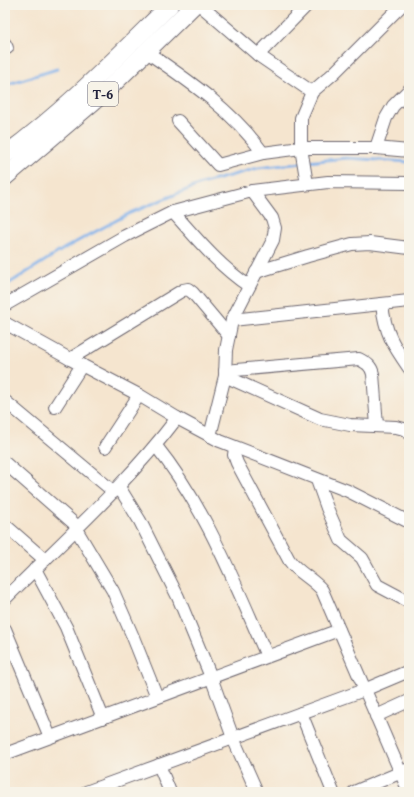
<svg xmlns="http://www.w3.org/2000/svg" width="414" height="797" font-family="'Gentium Book Plus',serif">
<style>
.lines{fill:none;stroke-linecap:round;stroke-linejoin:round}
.stream{stroke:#7eafea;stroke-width:3}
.minor-casing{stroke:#6c666f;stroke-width:14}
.highway-casing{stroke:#6c666f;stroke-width:19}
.minor{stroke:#fff;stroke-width:12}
.highway{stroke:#fff;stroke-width:17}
.labels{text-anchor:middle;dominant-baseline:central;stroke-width:3;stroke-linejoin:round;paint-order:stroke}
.shield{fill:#f7f3e8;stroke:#62616f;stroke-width:1}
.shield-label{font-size:14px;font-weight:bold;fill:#22223b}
</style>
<rect width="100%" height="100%" fill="#f7f3e8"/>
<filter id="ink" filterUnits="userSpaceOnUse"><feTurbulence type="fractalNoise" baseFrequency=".025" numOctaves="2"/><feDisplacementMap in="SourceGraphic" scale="8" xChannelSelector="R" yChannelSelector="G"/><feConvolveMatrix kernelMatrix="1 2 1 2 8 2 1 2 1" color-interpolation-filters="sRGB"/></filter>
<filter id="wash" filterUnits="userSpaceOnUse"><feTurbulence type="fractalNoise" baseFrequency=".012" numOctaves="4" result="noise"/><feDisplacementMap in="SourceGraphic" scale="16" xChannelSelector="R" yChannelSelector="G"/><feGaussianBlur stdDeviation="0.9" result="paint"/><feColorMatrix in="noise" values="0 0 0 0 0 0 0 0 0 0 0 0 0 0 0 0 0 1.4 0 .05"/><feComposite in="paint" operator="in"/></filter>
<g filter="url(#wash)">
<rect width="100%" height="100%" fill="#f5e5cf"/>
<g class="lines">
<!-- stream -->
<g class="stream">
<path d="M5,85L57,69"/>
<path d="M307,162L346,158L409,162"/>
<path d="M5,286L65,248L130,213L201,184L258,168L301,163"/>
</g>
</g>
</g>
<g filter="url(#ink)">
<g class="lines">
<defs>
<g id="minor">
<path d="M200,5L258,55L312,92"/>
<path d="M5,44L7,48"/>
<path d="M147,52C189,81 232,110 263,153"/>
<path d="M258,55L307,5"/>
<path d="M178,121L218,165L263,153L301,148H376L409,151"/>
<path d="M376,148L386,118L393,106L409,90"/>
<path d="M307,184L301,148V118L312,92L334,73L402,5"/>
<path d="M173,212C196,238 220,267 249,286"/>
<path d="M256,272L308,256L352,244L370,243L409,248"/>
<path d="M382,304C385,333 393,345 409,368"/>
<path d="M5,305L125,236L173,212L252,191L328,182L409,183"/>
<path d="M232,320L409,301"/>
<path d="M5,323L70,359L139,395L177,418L220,441L348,491L409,522"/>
<path d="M70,359L183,290L188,289L193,293L229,336"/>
<path d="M225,371L359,359C366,363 371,365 373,374L377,426"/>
<path d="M225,376L320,419L350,425L396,427L404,429L409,433"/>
<path d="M5,401L114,492"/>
<path d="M55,407L82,365"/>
<path d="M210,436L225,376L226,350L232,320L273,240L275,228L272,218L252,191"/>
<path d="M156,446C206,508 235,584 267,656"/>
<path d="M105,447L139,395"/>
<path d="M235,448L234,455L237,463L289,560C298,573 312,578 322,590L409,792"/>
<path d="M5,463L78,527"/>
<path d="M317,480L327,508L341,540L362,558L377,585L409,602"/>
<path d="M119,487L140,521L178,597L211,677L233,738L257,792"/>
<path d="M5,525L45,560"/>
<path d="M76,529L113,591L133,637L157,697"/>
<path d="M35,569L66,627L103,718"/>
<path d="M5,599C64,540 127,484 177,418"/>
<path d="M5,629L50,737"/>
<path d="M301,713L333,792"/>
<path d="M376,716L409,701"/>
<path d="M5,754L339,630"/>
<path d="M159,765L170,792"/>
<path d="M86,792L364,690L409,671"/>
<path d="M354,792L409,769"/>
</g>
<g id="highway">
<path d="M5,155C65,111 117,57 170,5"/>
<path d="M5,177L107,90L194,5"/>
</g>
</defs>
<!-- minor casing -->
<use href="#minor" class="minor-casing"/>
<!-- highway casing -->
<use href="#highway" class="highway-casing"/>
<!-- minor -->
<use href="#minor" class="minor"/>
<!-- highway -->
<use href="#highway" class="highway"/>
</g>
</g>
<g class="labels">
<!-- shield labels -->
<rect class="shield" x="88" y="82" width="30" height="24" rx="3"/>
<g class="shield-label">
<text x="103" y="94">T-6</text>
</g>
</g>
<!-- margin -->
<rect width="414" height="797" fill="none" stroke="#f7f3e8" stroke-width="20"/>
</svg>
